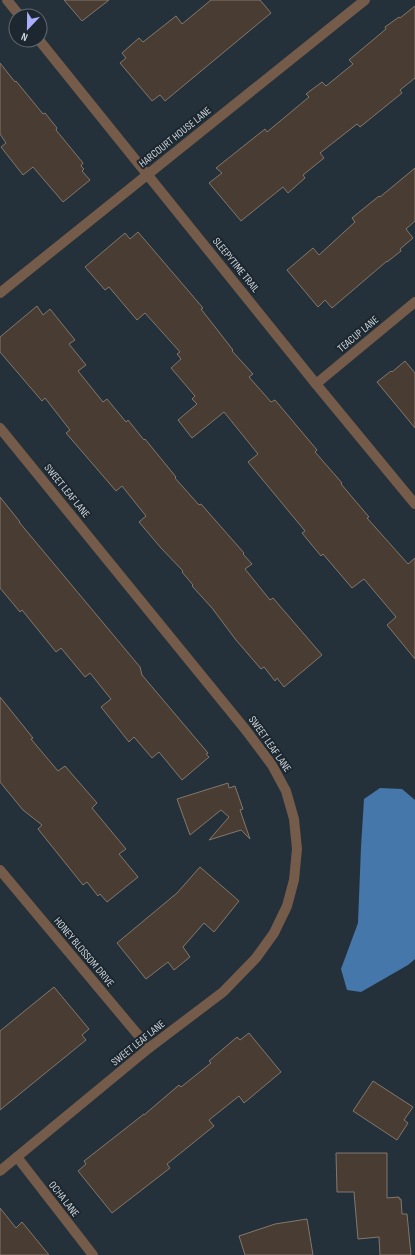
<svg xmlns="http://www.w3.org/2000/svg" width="415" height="1255" font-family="'Sofia Sans Condensed',sans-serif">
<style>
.water{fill:#4677aa}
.building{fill:#493d33;stroke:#83776c}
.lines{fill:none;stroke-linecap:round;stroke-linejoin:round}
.minor{stroke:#755b4a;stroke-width:10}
.labels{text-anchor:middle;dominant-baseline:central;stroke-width:4;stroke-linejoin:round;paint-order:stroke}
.street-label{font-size:11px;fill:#ccd3d9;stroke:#1c272f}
</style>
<rect width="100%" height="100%" fill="#25313a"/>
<!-- water -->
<path class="water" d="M380,788L402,789L415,800V959L408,965L361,992L347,990L341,969L358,923L361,847L364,799Z"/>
<!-- building -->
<g class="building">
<path d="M64,0H109L82,21Z"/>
<path d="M211,0H260L271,13L165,101L160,95L152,101L120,63L126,58L122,53L139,38L143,42L176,16L182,24Z"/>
<path d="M415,6V78L400,90L402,93L360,127L357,124L320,153L324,158L303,175L305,178L288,193L283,187L241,221L209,183L222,173L216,168L265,129L267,132L309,97L306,94L322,82L326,86L353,64L349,60L386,29L385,27L399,17L400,18Z"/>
<path d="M0,63L15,82L16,81L43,114L45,113L57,128L56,130L83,163L81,166L84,169L82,171L90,180L63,202L33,167L23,175L1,147L6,143L0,134Z"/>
<path d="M415,168V221L406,229L413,238L400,249L401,251L387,262V261L332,308L325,300L318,307L287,270L313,248L319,255L355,222L352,218L379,196L380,197Z"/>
<path d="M138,232L203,308L201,309L233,350L232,351L253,374L249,377L271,402L275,400L317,450L315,452L342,483L341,484L369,517L367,518L408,564L415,558V659L387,625L396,617L364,579L352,588L323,554L321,556L302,533L305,531L248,462L258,454L224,412L192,438L178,420L197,404L192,399L195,396L171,368L181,359L177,354L180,352L145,313L137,320L109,287L105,290L85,267L125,233L130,239Z"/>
<path d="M37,306L43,315L50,309L75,340L69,344L86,365L78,371L103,402L107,399L126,422L128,420L144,440L145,439L176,477L175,478L199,505L201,504L244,553L243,554L252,564L245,569L270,600L273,598L322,655L284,687L277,678L275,681L264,667L261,669L236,640L212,608L192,586L193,585L182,572L183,571L161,548L139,522L146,516L122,486L116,491L66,433L70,430L45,398L42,401L0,352V337Z"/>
<path d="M405,361L415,373V428L377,382L391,371L392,372Z"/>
<path d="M0,497L20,522H19L140,667L142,675L208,753L206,754L209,757L182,780L159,752L152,758L134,737L129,742L101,707L111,699L90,673L85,677L61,648L56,652L22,610L20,612L0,588Z"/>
<path d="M0,697L33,738L31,739L58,771L65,766L97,803L92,808L126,849L119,854L138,877L107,902L100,894L98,896L87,882L83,885L38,829L42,825L23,810L0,782Z"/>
<path d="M228,783L229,788L235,786L243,809L240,810L250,839L241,830L209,840L229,817L221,810L190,835L177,799Z"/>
<path d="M200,867L239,901L214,932L204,923L183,947L190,957L174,970L168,962L146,979L117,943L177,893Z"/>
<path d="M54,987L89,1029L82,1035L86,1040L0,1110V1031Z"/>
<path d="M249,1033L281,1072L244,1103L239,1096L209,1120L214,1126L167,1164L170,1168L112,1213L78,1171L86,1164L84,1161L144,1114V1115L179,1085L181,1087L211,1063L209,1061L237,1037L240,1040Z"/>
<path d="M373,1081L413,1107L404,1120L408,1123L397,1140L353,1111Z"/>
<path d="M336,1153H387V1198L399,1197V1199H401L402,1214H407L411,1255H380L379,1237L358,1239L354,1192H337Z"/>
<path d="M0,1208L16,1228L22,1222L49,1255H0Z"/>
<path d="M307,1219L313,1255H245L239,1236L275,1224Z"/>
</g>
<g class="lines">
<!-- minor -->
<g class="minor">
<path d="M7,0L20,16"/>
<path d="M39,40L316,384L415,504"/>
<path d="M0,293L365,0"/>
<path d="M316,384L415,302"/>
<path d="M0,428L245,729L272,765L286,791L294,819L297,849L294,880L287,906L274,933L256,958L223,992L149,1048L0,1171"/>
<path d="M0,870L149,1048"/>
<path d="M17,1157L93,1255"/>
</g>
</g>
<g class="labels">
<!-- street labels -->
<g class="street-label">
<text transform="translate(175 137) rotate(-39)">HARCOURT HOUSE LANE</text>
<text transform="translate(236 265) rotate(51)">SLEEPYTIME TRAIL</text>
<text transform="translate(358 334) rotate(-40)">TEACUP LANE</text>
<text transform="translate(67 491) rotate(51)">SWEET LEAF LANE</text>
<text transform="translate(270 744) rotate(55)">SWEET LEAF LANE</text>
<text transform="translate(84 952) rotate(50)">HONEY BLOSSOM DRIVE</text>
<text transform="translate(138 1043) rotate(-39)">SWEET LEAF LANE</text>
<text transform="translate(64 1199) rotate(52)">OCHA LANE</text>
</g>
</g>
<!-- north arrow -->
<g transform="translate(28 28) rotate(202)"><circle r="19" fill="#1c272f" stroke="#626c73"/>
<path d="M0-3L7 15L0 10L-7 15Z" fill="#abaffb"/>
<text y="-6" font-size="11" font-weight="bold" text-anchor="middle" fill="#ccd3d9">N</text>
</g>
</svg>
